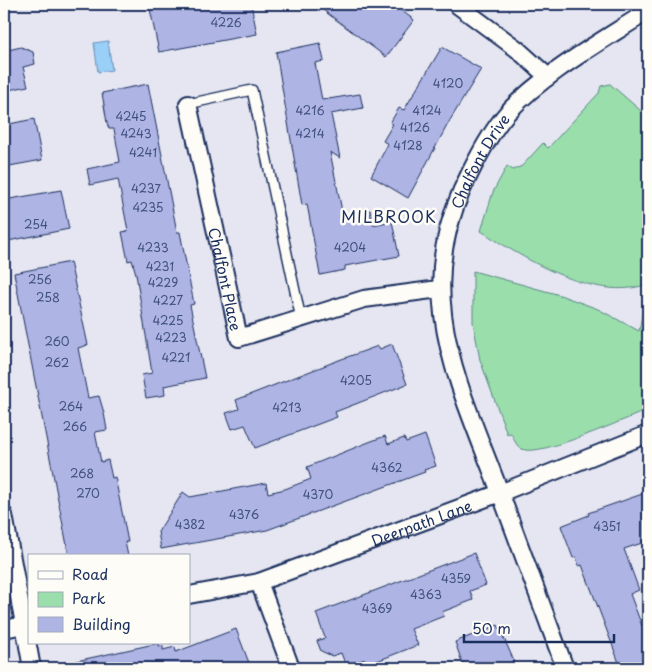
<svg xmlns="http://www.w3.org/2000/svg" width="652" height="672" font-family="'Playpen Sans',sans-serif">
<style>
.park{fill:#99deab;stroke:#5a8684}
.water{fill:#9acff8;stroke:#678fba}
.building{fill:#aeb4e4;stroke:#1b2f5e}
.lines{fill:none;stroke-linecap:round;stroke-linejoin:round}
.service-casing{stroke:#1b2f5e;stroke-width:12}
.minor-casing{stroke:#1b2f5e;stroke-width:20}
.service{stroke:#fdfcf7;stroke-width:9}
.minor{stroke:#fdfcf7;stroke-width:16}
.labels{text-anchor:middle;dominant-baseline:central;stroke-width:5;stroke-linejoin:round;paint-order:stroke}
.number-label{font-size:12px;fill:#405080}
.street-label{font-size:15px;fill:#1b2f5e;stroke:#fdfcf7}
.neighbourhood-label{font-size:16px;letter-spacing:1px;fill:#1b2f5e;stroke:#fdfcf7}
</style>
<rect width="100%" height="100%" fill="#e5e6f1"/>
<filter id="ink" filterUnits="userSpaceOnUse"><feTurbulence type="fractalNoise" baseFrequency=".02" numOctaves="2"/><feDisplacementMap in="SourceGraphic" scale="10" xChannelSelector="R" yChannelSelector="G"/><feConvolveMatrix kernelMatrix="1 2 1 2 8 2 1 2 1" color-interpolation-filters="sRGB"/></filter>
<g filter="url(#ink)">
<!-- park -->
<g class="park">
<path d="M610,84L648,117V284C595,303 525,259 481,231L493,192L507,166L513,170L522,166L543,143L548,148L599,93L601,86Z"/>
<path d="M473,271L560,295L598,309L639,331L646,293H648V410C627,418 539,458 522,449C516,446 514,439 511,433L507,434L480,360L473,322Z"/>
</g>
<!-- water -->
<path class="water" d="M108,41L112,70L98,72L94,43Z"/>
<!-- building -->
<g class="building">
<path d="M149,4H251L257,34L159,52Z"/>
<path d="M315,4H393L414,20L386,57Z"/>
<path d="M320,43L324,61L315,63L322,100L360,94L363,108L331,114L340,158L330,152L343,216L370,210L373,225L392,221L399,256L345,266V270L320,275L307,204L302,205L276,52Z"/>
<path d="M21,47L33,52L35,64L23,67L28,86L4,91V51Z"/>
<path d="M442,47L481,69L449,122L408,198L371,176L388,144L383,141L393,124L390,123L399,108L404,110Z"/>
<path d="M148,84L177,232H180L194,304L190,305L205,378L164,386L165,395L146,398L142,375L152,373L136,274L132,260L128,261L122,232L128,231L118,179L90,185L87,169L120,162L114,129H109L107,123L102,93Z"/>
<path d="M34,119L42,160L4,167V125Z"/>
<path d="M61,190L69,229L8,241L4,220V200Z"/>
<path d="M70,262L88,345L78,348L88,398L99,396L104,413L107,430L95,432L101,462L108,460L112,478L115,477L128,542H125L128,556H69L14,273Z"/>
<path d="M392,344L407,384L335,412L337,417L255,448L245,425L232,429L226,413L239,409L236,400L339,360L378,346L380,349Z"/>
<path d="M425,435L436,466L424,470L425,472L267,530L161,549L158,532L183,492L190,497L266,483L268,493L285,489L311,479L307,467L369,442L385,436L388,444L404,438L406,442Z"/>
<path d="M648,492V541L624,549L639,590L630,594L642,626L648,623V668H621L582,565L579,566L576,557L573,558L561,526L589,515L588,513Z"/>
<path d="M474,553L486,585L470,591L473,600L442,612L444,616L411,629L418,645L367,665L365,659L346,666L341,653L332,656L321,651L317,641L325,638L316,613Z"/>
<path d="M498,625L514,661L511,662L514,668H464L455,642Z"/>
<path d="M236,629L251,668H77L76,661L159,643V646H163V650L175,647L176,652Z"/>
</g>
<g class="lines">
<defs>
<path id="service" d="M188,104L252,90L301,319"/>
<g id="minor">
<path d="M456,4L517,49L548,77"/>
<path id="s1" d="M188,104L239,338L364,299L439,289"/>
<path d="M4,515L32,668"/>
<path d="M259,582L291,668"/>
<path id="s2" d="M189,595L259,582L500,493L648,434"/>
<path d="M4,629L29,624"/>
<path id="s3" d="M565,668C543,610 522,552 501,495C458,380 408,291 471,171C481,151 493,129 508,112C547,71 601,42 648,11"/>
</g>
</defs>
<!-- service casing -->
<use href="#service" class="service-casing"/>
<!-- minor casing -->
<use href="#minor" class="minor-casing"/>
<!-- service -->
<use href="#service" class="service"/>
<!-- minor -->
<use href="#minor" class="minor"/>
</g>
</g>
<g class="labels">
<!-- number labels -->
<g class="number-label">
<text x="226" y="22">4226</text>
<text x="448" y="83">4120</text>
<text x="310" y="110">4216</text>
<text x="427" y="110">4124</text>
<text x="131" y="116">4245</text>
<text x="415" y="127">4126</text>
<text x="136" y="133">4243</text>
<text x="310" y="133">4214</text>
<text x="408" y="145">4128</text>
<text x="143" y="152">4241</text>
<text x="146" y="188">4237</text>
<text x="148" y="207">4235</text>
<text x="36" y="224">254</text>
<text x="153" y="247">4233</text>
<text x="350" y="247">4204</text>
<text x="160" y="266">4231</text>
<text x="40" y="279">256</text>
<text x="163" y="282">4229</text>
<text x="48" y="297">258</text>
<text x="168" y="300">4227</text>
<text x="168" y="320">4225</text>
<text x="171" y="337">4223</text>
<text x="57" y="341">260</text>
<text x="176" y="357">4221</text>
<text x="57" y="362">262</text>
<text x="356" y="380">4205</text>
<text x="71" y="406">264</text>
<text x="287" y="407">4213</text>
<text x="75" y="426">266</text>
<text x="387" y="467">4362</text>
<text x="82" y="473">268</text>
<text x="88" y="493">270</text>
<text x="318" y="494">4370</text>
<text x="244" y="514">4376</text>
<text x="190" y="524">4382</text>
<text x="607" y="526">4351</text>
<text x="456" y="578">4359</text>
<text x="426" y="594">4363</text>
<text x="377" y="608">4369</text>
</g>
<!-- street labels -->
<g class="street-label">
<text stroke="none"><textPath href="#s3" startOffset="536">Chalfont Drive</textPath></text>
<text stroke="none"><textPath href="#s1" startOffset="179">Chalfont Place</textPath></text>
<text stroke="none"><textPath href="#s2" startOffset="244">Deerpath Lane</textPath></text>
</g>
<!-- neighbourhood labels -->
<g class="neighbourhood-label">
<text x="389" y="216">MILBROOK</text>
</g>
</g>
<!-- margin -->
<rect width="652" height="672" fill="none" stroke="#fdfcf7" stroke-width="20"/>
<rect x="10" y="10" width="632" height="652" fill="none" stroke="#1b2f5e" stroke-width="2" filter="url(#ink)"/>
<!-- legend -->
<rect x="28" y="554" width="162" height="90" fill="#fdfcf7" stroke="#a3aaba"/>
<rect x="38" y="571" width="25" height="8" fill="#fdfcf7" stroke="#a3aaba"/>
<text x="72" y="580" font-size="15" fill="#1b2f5e">Road</text>
<rect x="38" y="592" width="25" height="15" fill="#99deab" stroke="#a3aaba"/>
<text x="72" y="604" font-size="15" fill="#1b2f5e">Park</text>
<rect x="38" y="617" width="25" height="15" fill="#aeb4e4" stroke="#a3aaba"/>
<text x="72" y="630" font-size="15" fill="#1b2f5e">Building</text>
<!-- scale -->
<path d="M464 634v8h150v-8" fill="none" stroke="#1b2f5e" stroke-width="2.5"/>
<text x="472" y="634" font-size="15" fill="#1b2f5e" stroke="#fdfcf7" stroke-width="4" paint-order="stroke">50 m</text>
</svg>
